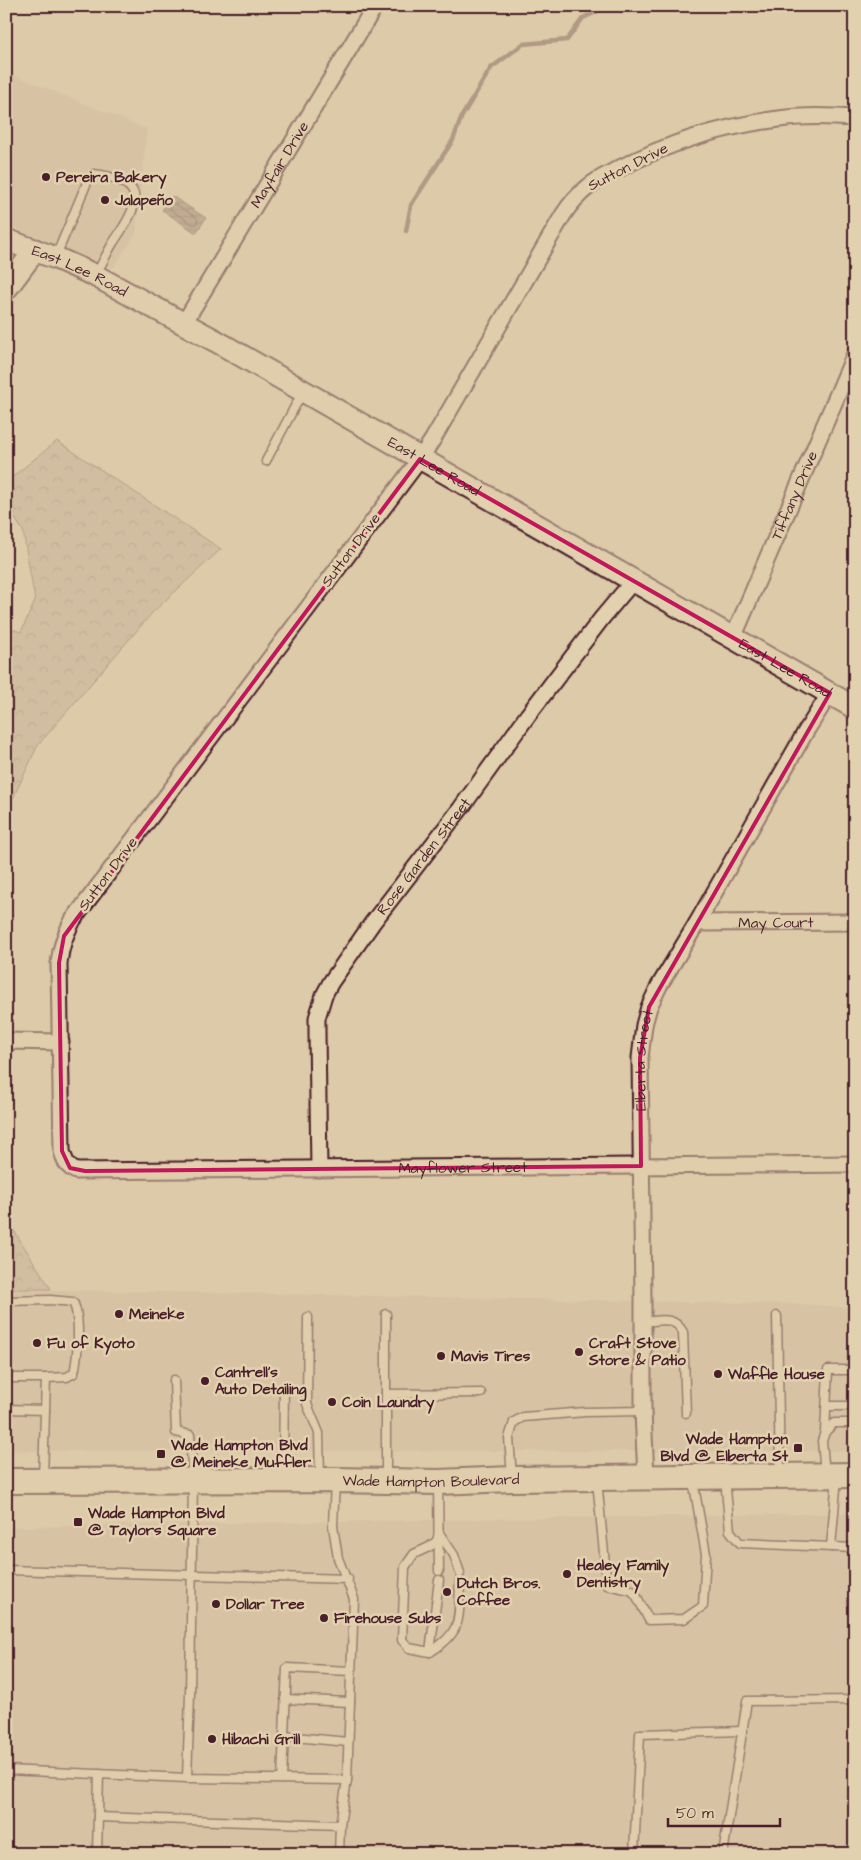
<svg xmlns="http://www.w3.org/2000/svg" width="861" height="1860" font-family="'Architects Daughter',sans-serif">
<style>
.built{fill:#d0bb9e}
.forest{fill:url(#forest-crowns);stroke:#876660}
.water{fill:url(#water-rules);stroke:#7e5d59}
.lines{fill:none;stroke-linecap:round;stroke-linejoin:round}
.shore{stroke:#6d4949;stroke-width:1}
.stream{stroke:#7e5d59;stroke-width:4.5}
.lane-casing{stroke:#4a1f2b;stroke-width:11}
.street-casing{stroke:#4a1f2b;stroke-width:19}
.secondary-casing{stroke:#4a1f2b;stroke-width:25}
.primary-casing{stroke:#4a1f2b;stroke-width:28}
.lane{stroke:#e2d1ae;stroke-width:8}
.street{stroke:#e2d1ae;stroke-width:15}
.secondary{stroke:#e2d1ae;stroke-width:21}
.primary{stroke:#e2d1ae;stroke-width:24}
.marked{fill:none;stroke:#c2185b;stroke-width:4;stroke-linejoin:round}
.poi-dot{fill:#4a1f2b;stroke:#e2d1ae;stroke-width:2}
.labels{text-anchor:middle;dominant-baseline:central;stroke-width:5;stroke-linejoin:round;paint-order:stroke}
.street-label{font-size:15px;fill:#4a1f2b;stroke:#e2d1ae}
.poi-label{font-size:15px;font-weight:bold;fill:#4a1f2b;stroke:#e2d1ae;text-anchor:start}
</style>
<defs>
<pattern id="forest-crowns" width="20" height="18" patternUnits="userSpaceOnUse" patternTransform="scale(1.25)"><rect width="20" height="18" fill="#c4ad94"/><path d="M2 6a3 3 0 1 1 6 0M12 15a3 3 0 1 1 6 0" fill="none" stroke="#a18c79"/></pattern>
<pattern id="water-rules" width="6" height="5" patternUnits="userSpaceOnUse" patternTransform="scale(1.25)"><rect width="6" height="5" fill="#a18777"/><path d="M0 2.5h6" fill="none" stroke="#856e62"/></pattern>
</defs>
<rect width="100%" height="100%" fill="#dccaa9"/>
<filter id="ink" filterUnits="userSpaceOnUse"><feTurbulence type="fractalNoise" baseFrequency=".02" numOctaves="2"/><feDisplacementMap in="SourceGraphic" scale="10" xChannelSelector="R" yChannelSelector="G"/><feConvolveMatrix kernelMatrix="1 2 1 2 8 2 1 2 1" color-interpolation-filters="sRGB"/></filter>
<g filter="url(#ink)">
<!-- built -->
<g class="built">
<path d="M11,74L147,129L136,234L113,268L6,225V82Z"/>
<path d="M6,1289L802,1304L855,1308V1451H6Z"/>
<path d="M855,1513V1854H6V1527Z"/>
</g>
<!-- forest -->
<g class="forest">
<path d="M57,441L221,549L152,613L38,745L6,813V627L21,632L35,601L23,531L6,504V482Z"/>
<path d="M6,1218L51,1289H6Z"/>
</g>
<!-- water -->
<path class="water" d="M172,196L206,218L196,233L162,210Z"/>
<g class="lines">
<!-- shore -->
<path class="shore" d="M173,204H175L197,218L198,220L196,224H192L171,210L170,207Z"/>
<!-- stream -->
<path class="stream" d="M406,231L411,205L453,140L462,116L491,68L523,44L567,40L583,18L596,12L601,6"/>
<defs>
<g id="lane">
<path d="M56,256L88,180L94,174C105,175 114,177 124,183C149,196 123,227 113,243C107,253 102,264 96,274"/>
<path d="M266,461L302,393"/>
<path d="M6,1301L50,1300L73,1302C81,1318 78,1355 74,1373L67,1377L46,1378"/>
<path d="M386,1314V1479"/>
<path d="M777,1316L780,1474"/>
<path d="M308,1317L307,1404L319,1433L320,1478"/>
<path d="M643,1322C659,1321 674,1315 683,1332L686,1413"/>
<path d="M6,1378H46L43,1479"/>
<path d="M174,1380L176,1432L190,1435L193,1480L190,1695L187,1778L347,1780"/>
<path d="M386,1394L481,1393"/>
<path d="M827,1406H852"/>
<path d="M6,1409L45,1410"/>
<path d="M825,1432L828,1370H852"/>
<path d="M825,1474L822,1441L825,1432L834,1423H855"/>
<path d="M512,1477L509,1438L514,1422L523,1417L585,1412L643,1411"/>
<path d="M283,1478L284,1388"/>
<path d="M725,1479L730,1531L740,1543L855,1548"/>
<path d="M597,1480L607,1585L631,1590L636,1595L649,1620L684,1619L703,1606L706,1554L693,1480"/>
<path d="M335,1481L333,1526L338,1558L354,1599L347,1780L340,1825"/>
<path d="M438,1484L439,1571"/>
<path d="M439,1533L437,1541L429,1547L414,1554L405,1567L402,1640L409,1648L430,1652C465,1631 458,1616 460,1580"/>
<path d="M439,1533L454,1555L460,1573"/>
<path d="M831,1547L837,1477"/>
<path d="M6,1570L348,1579"/>
<path d="M430,1652L439,1580"/>
<path d="M285,1699L350,1702"/>
<path d="M284,1736L348,1742"/>
<path d="M6,1770L187,1778"/>
<path d="M282,1779L287,1668L351,1671"/>
<path d="M98,1817L340,1825L339,1854"/>
<path d="M97,1854L99,1774"/>
<path d="M634,1854L640,1734L743,1731"/>
<path d="M723,1854L747,1701L855,1700"/>
</g>
<g id="street">
<path id="s1" d="M855,118C829,116 804,115 779,119C724,126 670,142 620,168C609,174 597,179 588,187C578,195 570,204 563,215L433,439L420,459L73,920C65,935 61,946 59,963L62,1151C65,1161 66,1166 76,1171L855,1164"/>
<path id="s2" d="M184,323L375,6"/>
<path id="s3" d="M733,638L855,354"/>
<path id="s4" d="M697,923L855,922"/>
<path d="M6,1041L61,1042"/>
<path id="s5" d="M319,1169L317,1032V1018L324,995L331,982L373,922L461,808L528,715L602,618L634,580"/>
<path id="s6" d="M646,1478L643,1411V1299L640,1058L644,1025L649,1007L659,986L697,923L806,731L830,693"/>
</g>
<g id="secondary">
<path id="s7" d="M6,240L56,258L92,274L216,341L855,708"/>
<path d="M6,289L35,250"/>
</g>
<g id="primary">
<path id="s8" d="M6,1481L335,1480L438,1482L512,1479L855,1475"/>
</g>
</defs>
<!-- lane casing -->
<use href="#lane" class="lane-casing"/>
<!-- street casing -->
<use href="#street" class="street-casing"/>
<!-- secondary casing -->
<use href="#secondary" class="secondary-casing"/>
<!-- primary casing -->
<use href="#primary" class="primary-casing"/>
<!-- lane -->
<use href="#lane" class="lane"/>
<!-- street -->
<use href="#street" class="street"/>
<!-- secondary -->
<use href="#secondary" class="secondary"/>
<!-- primary -->
<use href="#primary" class="primary"/>
</g>
</g>
<!-- marked area -->
<path d="M0 0H861V1860H0ZM420,459L830,693L649,1007L640,1058L641,1166L85,1171L70,1168L62,1151L59,963L64,936Z" fill="#dccaa9" fill-opacity=".55" fill-rule="evenodd"/>
<path class="marked" d="M420,459L830,693L649,1007L640,1058L641,1166L85,1171L70,1168L62,1151L59,963L64,936Z"/>
<!-- markers -->
<g class="poi-dot">
<circle cx="46" cy="177" r="5"/>
<circle cx="105" cy="200" r="5"/>
<circle cx="119" cy="1314" r="5"/>
<circle cx="37" cy="1343" r="5"/>
<circle cx="579" cy="1352" r="5"/>
<circle cx="441" cy="1356" r="5"/>
<circle cx="718" cy="1374" r="5"/>
<circle cx="205" cy="1381" r="5"/>
<circle cx="332" cy="1402" r="5"/>
<rect x="793" y="1443" width="10" height="10" rx="2.5"/>
<rect x="156" y="1449" width="10" height="10" rx="2.5"/>
<rect x="73" y="1517" width="10" height="10" rx="2.5"/>
<circle cx="567" cy="1574" r="5"/>
<circle cx="447" cy="1592" r="5"/>
<circle cx="216" cy="1604" r="5"/>
<circle cx="324" cy="1618" r="5"/>
<circle cx="212" cy="1739" r="5"/>
</g>
<g class="labels">
<!-- street labels -->
<g class="street-label">
<text stroke="none"><textPath href="#s2" startOffset="185">Mayfair Drive</textPath></text>
<text transform="translate(628 167) rotate(-27)">Sutton Drive</text>
<text stroke="none"><textPath href="#s7" startOffset="80">East Lee Road</textPath></text>
<text stroke="none"><textPath href="#s7" startOffset="485">East Lee Road</textPath></text>
<text stroke="none"><textPath href="#s3" startOffset="155">Tiffany Drive</textPath></text>
<text transform="translate(351 550) rotate(-53)">Sutton Drive</text>
<text stroke="none"><textPath href="#s7" startOffset="890">East Lee Road</textPath></text>
<text stroke="none"><textPath href="#s5" startOffset="346">Rose Garden Street</textPath></text>
<text transform="translate(108 874) rotate(-53)">Sutton Drive</text>
<text stroke="none"><textPath href="#s4" startOffset="79">May Court</textPath></text>
<text stroke="none"><textPath href="#s6" startOffset="418">Elberta Street</textPath></text>
<text stroke="none"><textPath href="#s1" startOffset="1824">Mayflower Street</textPath></text>
<text stroke="none"><textPath href="#s8" startOffset="425">Wade Hampton Boulevard</textPath></text>
</g>
<!-- poi labels -->
<g class="poi-label">
<text x="56" y="177">Pereira Bakery</text>
<text x="115" y="200">Jalapeño</text>
<text x="129" y="1314">Meineke</text>
<text x="47" y="1343">Fu of Kyoto</text>
<text x="589" y="1343">Craft Stove<tspan x="589" dy="17">Store &amp; Patio</tspan></text>
<text x="451" y="1356">Mavis Tires</text>
<text x="215" y="1372">Cantrell's<tspan x="215" dy="17">Auto Detailing</tspan></text>
<text x="728" y="1374">Waffle House</text>
<text x="342" y="1402">Coin Laundry</text>
<text x="788" y="1439" text-anchor="end">Wade Hampton<tspan x="788" dy="17">Blvd @ Elberta St</tspan></text>
<text x="171" y="1445">Wade Hampton Blvd<tspan x="171" dy="17">@ Meineke Muffler</tspan></text>
<text x="88" y="1513">Wade Hampton Blvd<tspan x="88" dy="17">@ Taylors Square</tspan></text>
<text x="577" y="1565">Healey Family<tspan x="577" dy="17">Dentistry</tspan></text>
<text x="457" y="1583">Dutch Bros.<tspan x="457" dy="17">Coffee</tspan></text>
<text x="226" y="1604">Dollar Tree</text>
<text x="334" y="1618">Firehouse Subs</text>
<text x="222" y="1739">Hibachi Grill</text>
</g>
</g>
<!-- margin -->
<rect width="861" height="1860" fill="none" stroke="#e2d1ae" stroke-width="25"/>
<rect x="12" y="12" width="836" height="1835" fill="none" stroke="#4a1f2b" stroke-width="2" filter="url(#ink)"/>
<!-- scale -->
<path d="M668 1818v8h112v-8" fill="none" stroke="#4a1f2b" stroke-width="2.5"/>
<text x="676" y="1818" font-size="15" fill="#4a1f2b" stroke="#e2d1ae" stroke-width="4" paint-order="stroke">50 m</text>
</svg>
